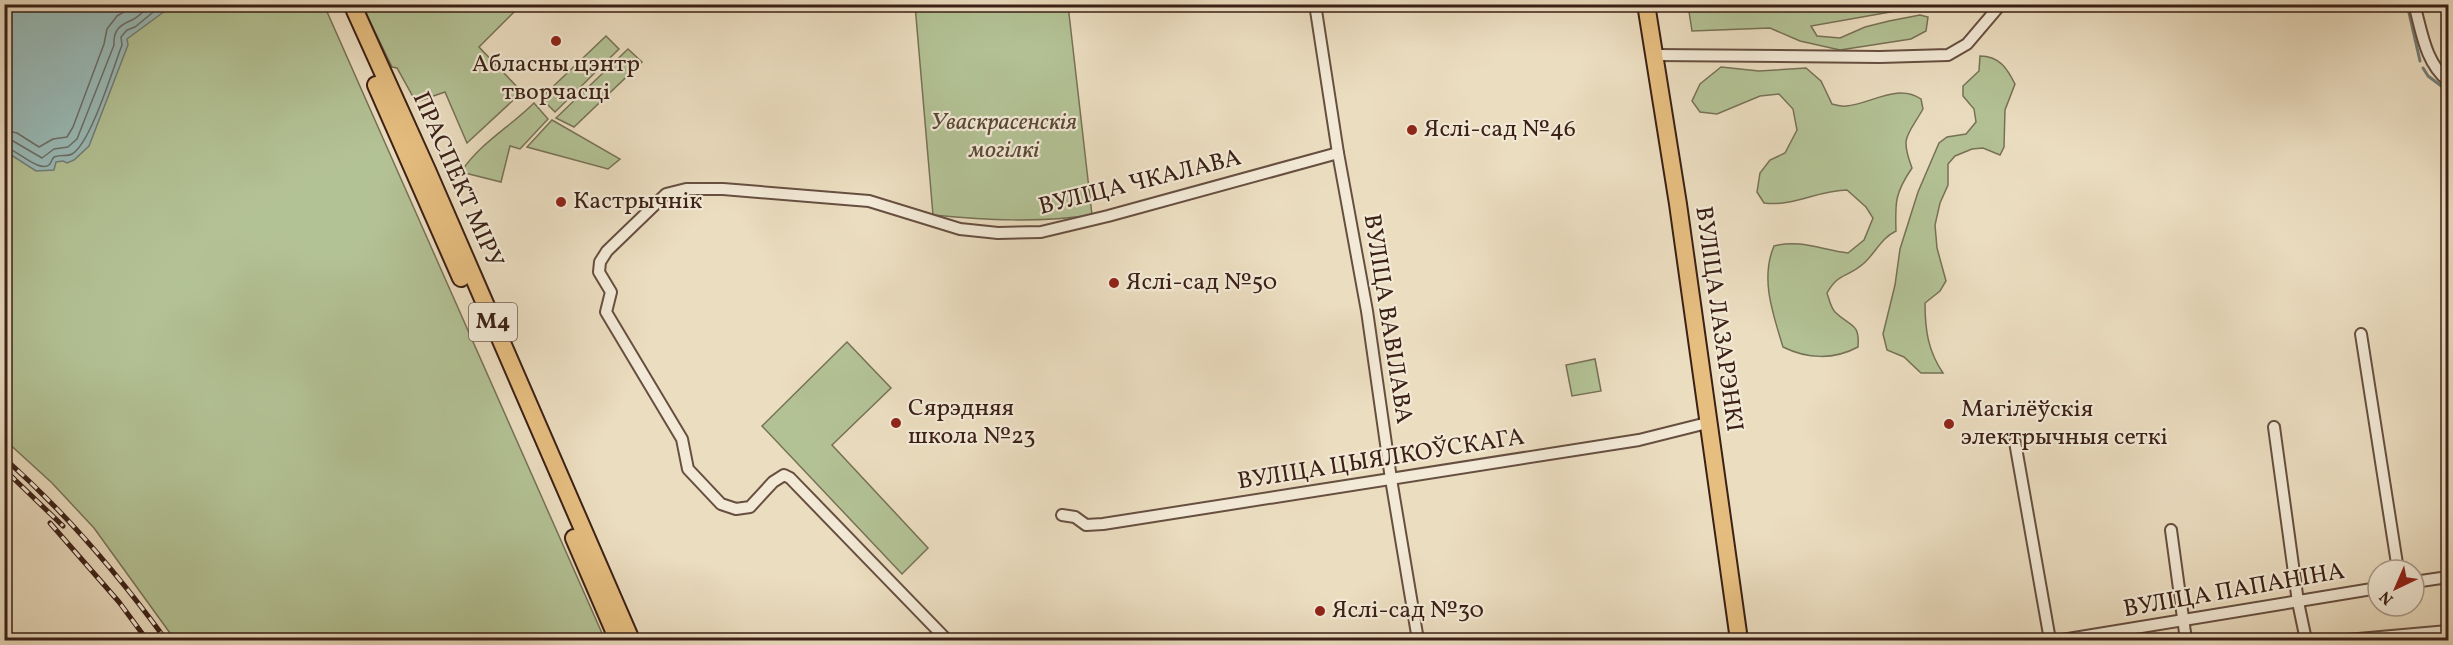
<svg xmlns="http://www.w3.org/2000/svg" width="2453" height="645" font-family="Vollkorn,serif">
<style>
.green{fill:#b3c295;stroke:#777156;stroke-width:1.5}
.water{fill:#99bbb9;stroke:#737d78;stroke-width:1.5}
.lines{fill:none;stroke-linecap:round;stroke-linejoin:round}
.shore{stroke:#6a6e68;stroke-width:1.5}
.stream{stroke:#737d78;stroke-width:3}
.minor-casing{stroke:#674f40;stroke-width:14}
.primary-casing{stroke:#3b2016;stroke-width:20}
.minor{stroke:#f2e9d6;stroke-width:10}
.primary{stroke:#e6be80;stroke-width:16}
.rail-casing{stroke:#3b2016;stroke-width:5}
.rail{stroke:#f2e9d6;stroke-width:3;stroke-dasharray:9;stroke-linecap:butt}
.poi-dot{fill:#8f2418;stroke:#f2e9d6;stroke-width:2}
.labels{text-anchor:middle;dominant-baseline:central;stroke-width:4.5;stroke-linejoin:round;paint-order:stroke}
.shield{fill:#f2e9d6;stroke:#725c50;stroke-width:1.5}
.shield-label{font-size:22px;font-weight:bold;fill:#3b2016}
.poi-label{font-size:24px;fill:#3b2016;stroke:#f2e9d6;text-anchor:start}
.park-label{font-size:24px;font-style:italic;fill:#594836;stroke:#f2e9d6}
.street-label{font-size:24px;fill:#3b2016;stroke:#f2e9d6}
</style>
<rect width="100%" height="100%" fill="#ebddc0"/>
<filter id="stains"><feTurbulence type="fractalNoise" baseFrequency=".00333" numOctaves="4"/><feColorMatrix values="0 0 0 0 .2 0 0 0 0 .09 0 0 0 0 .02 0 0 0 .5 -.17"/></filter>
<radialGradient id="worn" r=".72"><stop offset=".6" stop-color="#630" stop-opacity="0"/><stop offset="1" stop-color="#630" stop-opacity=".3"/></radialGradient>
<!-- green -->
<g class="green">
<path d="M492,4L510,5L516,10L479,47L522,92L467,143L445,92L416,102L397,68L392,67L362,5Z"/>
<path d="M5,5H324L605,640H175L94,528L52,483L5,440Z"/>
<path d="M915,5H1068L1092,215C1038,223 986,220 933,215Z"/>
<path d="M1688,5V4L1930,5L1811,26L1817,36L1840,38L1865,27L1889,21L1920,15L1928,17L1926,31L1911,39L1840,50L1800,41L1770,28L1692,31Z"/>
<path d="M606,36L619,49L555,112L541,98Z"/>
<path d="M628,49L642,62L574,127L556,118Z"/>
<path d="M1980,56C1999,56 2007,68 2015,84L2005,110L2004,147L2000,155L1983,148L1972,149L1955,156L1948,164V185L1940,203L1935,225L1937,248L1946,281L1940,291L1925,303C1925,330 1928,351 1943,373H1921L1904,357L1887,350L1883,334L1895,285L1900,249L1918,192L1939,143L1947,137L1966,134L1976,122L1974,109L1963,96V86L1979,71Z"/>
<path d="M1721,67L1759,71L1806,68L1821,81L1832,104C1836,105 1842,107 1846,106C1871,104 1897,83 1921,99L1923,109C1907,137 1900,136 1912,168C1895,193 1895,202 1896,231C1881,238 1875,254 1863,264C1847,278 1839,272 1827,293C1829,299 1831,308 1835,312C1850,327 1860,322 1858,347C1834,360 1807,359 1783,347C1773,314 1760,279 1774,246C1800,239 1822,250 1848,253L1864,240L1873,218L1866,207L1847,190C1819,190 1793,207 1764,203L1757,192L1760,173L1770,160L1785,153L1797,130L1793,109L1779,94L1760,96L1717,114L1700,112L1692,101L1700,84Z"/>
<path d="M534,103L548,119L520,149L510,146L501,182L461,172C480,143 510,127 534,103Z"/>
<path d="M552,120L620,159L608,169L527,147Z"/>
<path d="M847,342L891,388L832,445L928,548L902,574L762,426Z"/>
<path d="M1595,359L1601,391L1572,396L1566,365Z"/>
</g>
<!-- water -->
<path class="water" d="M5,4L173,5L127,39L128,45L89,146L74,160L67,163L63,161L56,162L54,170L36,171L5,151Z"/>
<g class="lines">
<!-- shore -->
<g class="shore">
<path d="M4,130L17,133L39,147L53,139L67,137L73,127L104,44L107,29L117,16L137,4"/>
<path d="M4,139L13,141L42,158L54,149L68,147L77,139L114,45C113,30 120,25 132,20C139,17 146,9 151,4"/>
<path d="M4,147C15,148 39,173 49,165C51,163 52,159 54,157C61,154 67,157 72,154C91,143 113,68 122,45L121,37L127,30L135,27L163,4"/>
</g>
<!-- stream -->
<g class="stream">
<path d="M2407,4L2420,61"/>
<path d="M2423,68L2428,76L2448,91"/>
</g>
<defs>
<g id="minor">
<path d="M1315,4L1338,153L1367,311L1391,479L1418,640"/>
<path d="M2414,4C2422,32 2425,62 2448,81"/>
<path d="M1655,55L1880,57L1948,55L1967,44L2001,4"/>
<path d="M2361,334L2398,570"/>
<path d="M2274,427L2298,602L2306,640"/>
<path d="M2015,442L2050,640"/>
<path d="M1062,515L1075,517L1086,525L1103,524L1639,440L1707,423"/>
<path d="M2171,530L2186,640"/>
<path d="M2414,582L2448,577"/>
<path d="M947,640L790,478L784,475L773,482L750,507L736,509L721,504L688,469L682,439L606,312L611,292L599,272L600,262L607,251L666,194L686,189H723L869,201L960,229L998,233L1041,232L1108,216L1338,153"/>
<path d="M2062,640L2378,588"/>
<path d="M2347,640L2448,631"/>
</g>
<g id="primary">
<path d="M352,4L427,170L631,640"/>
<path d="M1646,4L1678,204L1739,640"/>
<path d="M376,85L461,278"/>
<path d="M574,538L618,640"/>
</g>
</defs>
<!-- minor casing -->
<use href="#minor" class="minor-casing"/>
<!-- primary casing -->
<use href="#primary" class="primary-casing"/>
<!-- minor -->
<use href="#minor" class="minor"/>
<!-- primary -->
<use href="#primary" class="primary"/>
<defs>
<g id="rail">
<path d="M4,458C65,512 118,574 166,640"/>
<path d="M9,474L63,526"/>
<path d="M50,523L119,602L147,640"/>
</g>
</defs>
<!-- rail casing -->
<use href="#rail" class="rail-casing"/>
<!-- rail -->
<use href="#rail" class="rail"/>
</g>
<!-- markers -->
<g class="poi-dot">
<circle cx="556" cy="41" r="6"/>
<circle cx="1412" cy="130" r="6"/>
<circle cx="561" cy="202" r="6"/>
<circle cx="1114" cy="283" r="6"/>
<circle cx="896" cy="423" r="6"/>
<circle cx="1949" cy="424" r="6"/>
<circle cx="1320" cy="611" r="6"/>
</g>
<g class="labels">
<!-- shield labels -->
<rect class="shield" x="469" y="303" width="48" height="38" rx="4.5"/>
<g class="shield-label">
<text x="493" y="322">М4</text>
</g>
<!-- poi labels -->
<g class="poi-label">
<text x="556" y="65" text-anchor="middle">Абласны цэнтр<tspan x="556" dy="28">творчасці</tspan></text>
<text x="1424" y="130">Яслі-сад №46</text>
<text x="573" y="202">Кастрычнік</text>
<text x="1126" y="283">Яслі-сад №50</text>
<text x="908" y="409">Сярэдняя<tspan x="908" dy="28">школа №23</tspan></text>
<text x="1961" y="410">Магілёўскія<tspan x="1961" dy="28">электрычныя сеткі</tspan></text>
<text x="1332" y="611">Яслі-сад №30</text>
</g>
<!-- park labels -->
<g class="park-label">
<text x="1004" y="123">Уваскрасенскія<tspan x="1004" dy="28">могілкі</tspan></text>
</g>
<!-- street labels -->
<g class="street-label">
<text transform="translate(457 180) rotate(66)">ПРАСПЕКТ МІРУ</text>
<text transform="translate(1140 183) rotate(-14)">ВУЛІЦА ЧКАЛАВА</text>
<text transform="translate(1387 319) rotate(81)">ВУЛІЦА ВАВІЛАВА</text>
<text transform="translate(1718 319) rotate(82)">ВУЛІЦА ЛАЗАРЭНКІ</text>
<text transform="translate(1381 460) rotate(-9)">ВУЛІЦА ЦЫЯЛКОЎСКАГА</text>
<text transform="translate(2234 591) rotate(-10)">ВУЛІЦА ПАПАНІНА</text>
</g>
</g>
<!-- margin -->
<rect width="2453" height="645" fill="none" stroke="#ebddc0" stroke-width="24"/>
<rect x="6" y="6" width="2441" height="633" fill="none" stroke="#3b2016" stroke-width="3"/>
<rect x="12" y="12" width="2429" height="621" fill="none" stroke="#3b2016" stroke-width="1.5"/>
<!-- north arrow -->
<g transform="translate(2396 588) rotate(224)"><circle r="28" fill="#f2e9d6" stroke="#a99989" stroke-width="1.5"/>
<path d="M0-4.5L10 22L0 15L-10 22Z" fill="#8f2418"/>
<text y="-9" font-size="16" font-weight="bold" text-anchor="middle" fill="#3b2016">N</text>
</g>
<rect width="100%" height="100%" filter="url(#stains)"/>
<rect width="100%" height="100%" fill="url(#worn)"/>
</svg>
